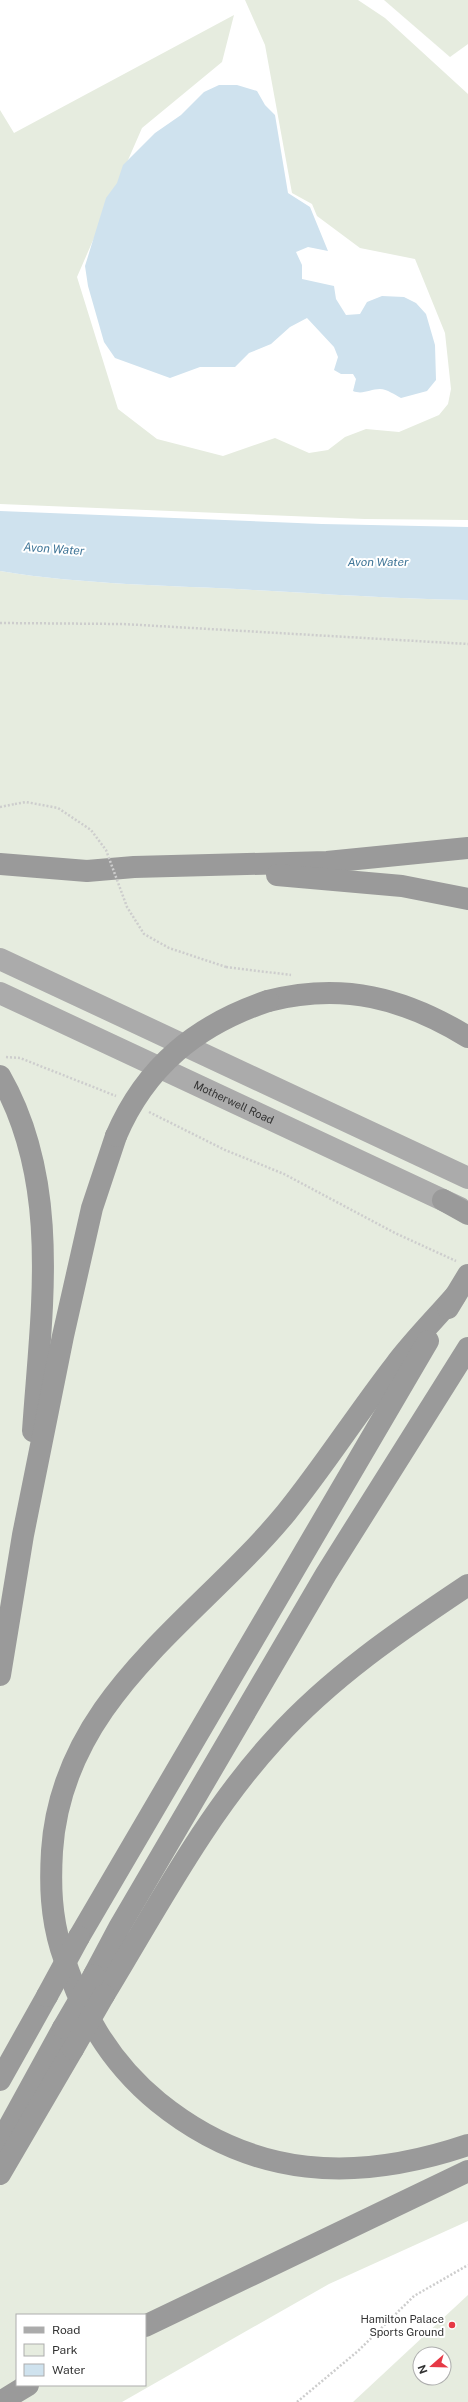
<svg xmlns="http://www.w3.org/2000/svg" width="468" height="2402" font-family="'Public Sans',sans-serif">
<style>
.green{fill:#e6ecdf;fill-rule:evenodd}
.water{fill:#cfe2ee}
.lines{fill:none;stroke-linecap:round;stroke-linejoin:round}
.path{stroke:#cdcdcd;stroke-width:2.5;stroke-dasharray:2 2;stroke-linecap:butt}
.primary{stroke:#ababab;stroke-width:22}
.motorway{stroke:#9a9a9a;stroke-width:22}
.path-bridge{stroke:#cdcdcd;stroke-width:2.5;stroke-dasharray:2 2;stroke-linecap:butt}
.motorway-bridge{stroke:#9a9a9a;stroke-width:22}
.poi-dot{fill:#e63946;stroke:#fff;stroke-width:1.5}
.labels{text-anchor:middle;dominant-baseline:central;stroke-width:4;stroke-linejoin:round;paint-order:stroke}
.street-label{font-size:11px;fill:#333;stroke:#fff}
.poi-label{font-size:11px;fill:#333;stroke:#fff;text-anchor:end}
.water-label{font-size:12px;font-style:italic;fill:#3f7597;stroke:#fff}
</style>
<rect width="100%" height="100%" fill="#fff"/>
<!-- green -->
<g class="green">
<path d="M245,0H358L385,18L468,94V520L365,519L0,504V110L14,133L234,15L222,62L142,128L77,277L118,409L157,439L223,456L275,438L309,453L328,450L345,437L366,429L399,432L439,415L448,404L451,389L445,333L415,259L360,248L317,216L312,204L292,193L265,45Z"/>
<path d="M384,0H468V44L450,57Z"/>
<path d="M0,571C84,585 169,585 253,590C325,594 396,599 468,600V2221L329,2284L122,2402H0ZM17,2315H145V2385H17Z"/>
<path d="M468,2295V2402H353ZM420,2354H444V2378H420Z"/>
</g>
<!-- water -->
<g class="water">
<path d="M219,85H237L257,91L265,105L275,115L288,193L310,207L328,251L308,247L296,252L302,265V279L334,286L336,299L346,315L360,314L367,302L382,296L404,297L416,303L426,314L435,345L436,380L427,391L401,398C395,395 387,389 380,389C370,389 363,395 353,391L356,379L353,374H341L334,370L338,357L334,347L307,318L290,327L271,344L249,353L235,367H200L170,378L115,358L104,342L88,286L85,266L106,198L117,183L123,165L155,133L181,115L204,92Z"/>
<path d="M0,511L322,524L468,527V600C396,599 325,594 253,590C169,585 84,585 0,571Z"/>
</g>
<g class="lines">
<!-- path -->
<g class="path">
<path d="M0,623L123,624L468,644"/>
<path d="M0,807L15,804"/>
<path d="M226,967L291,975"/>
<path d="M6,1057L20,1058L116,1096"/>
<path d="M149,1112L225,1150L284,1174L395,1233L456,1261"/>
<path d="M297,2402L358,2351L414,2296L468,2265"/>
</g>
<!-- primary -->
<g class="primary">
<path d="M0,959L468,1178"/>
<path id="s1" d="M0,993L460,1208"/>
</g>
<!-- motorway -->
<g class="motorway">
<path d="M0,864L87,871L134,867L327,862L468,848"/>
<path d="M277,875L402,886L468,899"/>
<path d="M268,1001C343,982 404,998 468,1037"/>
<path d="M0,1076C62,1184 41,1312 33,1431"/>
<path d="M443,1200L468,1214"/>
<path d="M455,1296C435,1319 413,1341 395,1365C357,1414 324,1466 286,1513C197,1621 62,1697 52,1851C50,1885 51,1916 61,1949C80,2010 108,2061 158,2102C253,2179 356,2183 468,2145"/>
<path d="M448,1308L468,1275"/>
<path d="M0,1675L23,1535L63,1336L92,1208L116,1136"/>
<path d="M79,1937L428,1341"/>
<path d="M94,1975L120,1926L326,1574L468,1348"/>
<path d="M104,1995C157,1908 206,1814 275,1739C331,1677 399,1631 468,1585"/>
<path d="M0,2080L47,1996"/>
<path d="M0,2143L63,2028"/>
<path d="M0,2174L73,2049"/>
<path d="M145,2326L468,2171"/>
<path d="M0,2402L28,2385"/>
</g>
<!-- path-bridge -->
<path class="path-bridge" d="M15,804L26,802L58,808L91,830L106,850L127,907L144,934L169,948L226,967"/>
<!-- motorway-bridge -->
<g class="motorway-bridge">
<path d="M116,1136C146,1066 197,1025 268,1001"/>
<path d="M47,1996L79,1937"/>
<path d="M63,2028L94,1975"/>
<path d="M73,2049L104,1995"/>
</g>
</g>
<!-- markers -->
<circle class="poi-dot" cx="452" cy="2325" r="4"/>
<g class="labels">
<!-- street labels -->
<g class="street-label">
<text stroke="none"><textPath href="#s1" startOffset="258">Motherwell Road</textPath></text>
</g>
<!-- poi labels -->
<g class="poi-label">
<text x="444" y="2319">Hamilton Palace<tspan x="444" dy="13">Sports Ground</tspan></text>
</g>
<!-- water labels -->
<g class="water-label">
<text transform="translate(54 549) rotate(4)">Avon Water</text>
<text x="378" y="562">Avon Water</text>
</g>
</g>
<!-- legend -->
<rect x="16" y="2314" width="130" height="72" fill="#ffffff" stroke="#adadad"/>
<rect x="24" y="2327" width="20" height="6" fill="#ababab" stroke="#adadad"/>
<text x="52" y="2334" font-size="12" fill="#333333">Road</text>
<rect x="24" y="2344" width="20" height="12" fill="#e6ecdf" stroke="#adadad"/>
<text x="52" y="2354" font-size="12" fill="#333333">Park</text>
<rect x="24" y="2364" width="20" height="12" fill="#cfe2ee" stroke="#adadad"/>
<text x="52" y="2374" font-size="12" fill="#333333">Water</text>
<!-- north arrow -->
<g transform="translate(432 2366) rotate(250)"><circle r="19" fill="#ffffff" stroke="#adadad"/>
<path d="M0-3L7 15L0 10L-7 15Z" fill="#e63946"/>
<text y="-6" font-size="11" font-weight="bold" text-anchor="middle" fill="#333333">N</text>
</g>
</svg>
